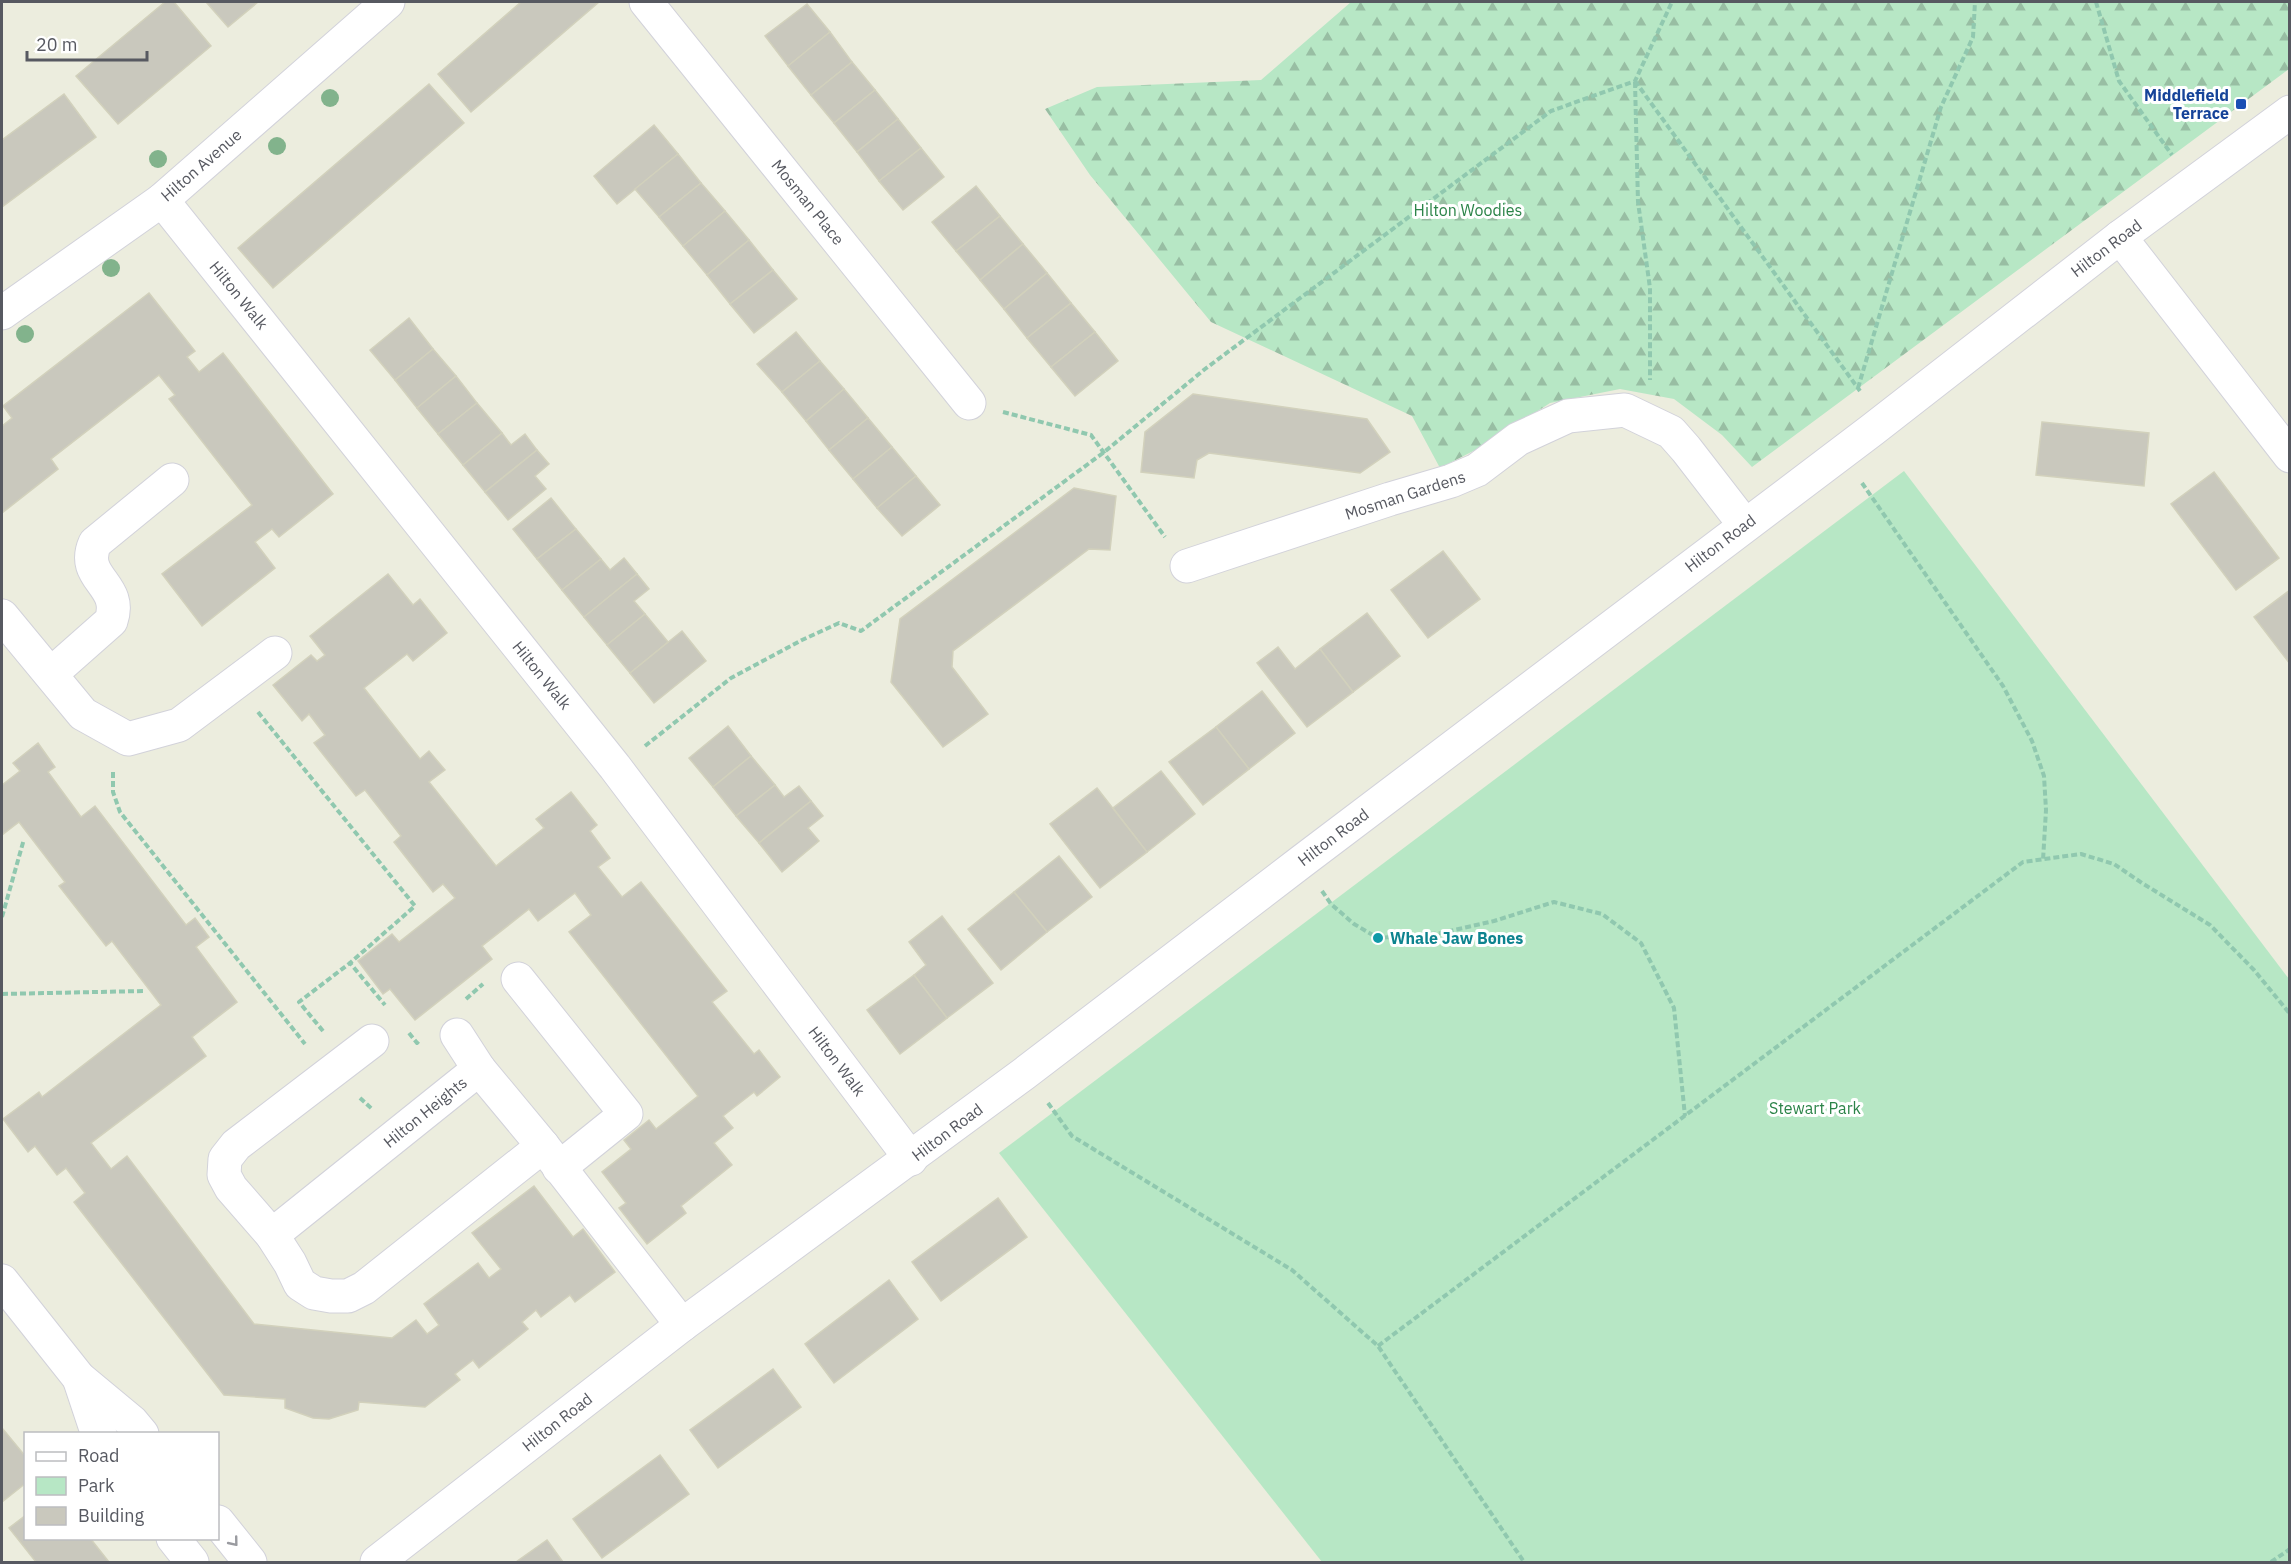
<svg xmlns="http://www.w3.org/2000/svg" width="2291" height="1564" font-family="'IBM Plex Sans',sans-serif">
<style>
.forest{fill:url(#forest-firs)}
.park{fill:#b7e7c5}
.building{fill:#c9c8bd;stroke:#d2d1bc;stroke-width:1.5}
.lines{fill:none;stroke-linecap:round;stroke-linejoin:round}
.minor-casing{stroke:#d2d2da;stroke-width:35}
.path{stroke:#90c8af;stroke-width:4;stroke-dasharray:6 3;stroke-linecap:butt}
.minor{stroke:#fff;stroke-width:33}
.tree{fill:#82b38c}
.oneway{stroke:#9a9ba0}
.transit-dot{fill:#1a4fb4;stroke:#fff;stroke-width:2}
.culture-dot{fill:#0f9aa8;stroke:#fff;stroke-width:2}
.labels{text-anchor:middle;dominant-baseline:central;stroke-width:6;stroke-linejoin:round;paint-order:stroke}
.transit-label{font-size:16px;font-weight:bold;fill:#164399;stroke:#fff;text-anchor:end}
.street-label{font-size:16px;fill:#575961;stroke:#fff}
.park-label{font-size:16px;fill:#2c8449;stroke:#fff}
.culture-label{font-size:16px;font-weight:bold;fill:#0d838f;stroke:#fff;text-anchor:start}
</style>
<defs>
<pattern id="forest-firs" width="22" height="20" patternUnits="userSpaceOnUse" patternTransform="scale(1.5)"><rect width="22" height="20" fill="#b7e7c5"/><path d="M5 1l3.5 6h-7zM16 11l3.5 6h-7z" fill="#98bea3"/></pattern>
</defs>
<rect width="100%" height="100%" fill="#ecedde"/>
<!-- forest -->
<path class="forest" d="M1351,2H2289V69L1752,467L1722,435L1674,399L1620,389L1550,403L1489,443L1440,468L1412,416L1211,322L1090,175L1045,109L1097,87L1261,80Z"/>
<!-- park -->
<path class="park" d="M1904,471L2289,979V1562H1322L999,1153Z"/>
<!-- building -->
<g class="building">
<path d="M165,2H174L211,46L118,124L76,76Z"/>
<path d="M206,2H258L228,27Z"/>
<path d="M521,2H599L471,112L438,74Z"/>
<path d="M807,4L830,32L788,66L765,36Z"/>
<path d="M830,32L852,62L811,95L788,66Z"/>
<path d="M852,62L875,90L834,123L811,95Z"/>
<path d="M429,84L464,123L273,288L238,248Z"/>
<path d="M875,90L898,119L857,152L834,123Z"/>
<path d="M64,94L96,137L2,207V140Z"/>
<path d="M898,119L921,148L879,181L857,152Z"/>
<path d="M654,125L678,154L617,204L594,176Z"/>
<path d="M921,148L944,177L903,210L879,181Z"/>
<path d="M678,154L701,183L659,217L635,189Z"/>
<path d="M701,183L725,211L683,246L659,217Z"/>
<path d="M976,186L1000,216L956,251L932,222Z"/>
<path d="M725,211L749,240L707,275L683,246Z"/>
<path d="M1000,216L1023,244L980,280L956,251Z"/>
<path d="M749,240L773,270L730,304L707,275Z"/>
<path d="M1023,244L1047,273L1004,309L980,280Z"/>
<path d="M773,270L797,299L754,333L730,304Z"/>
<path d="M1047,273L1071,303L1027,338L1004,309Z"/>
<path d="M149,293L195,351L187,357L199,372L223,353L333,494L279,537L272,529L255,542L275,568L202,626L162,574L252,505L169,399L175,395L159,375L51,459L58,469L2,513V426L12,418L3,406Z"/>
<path d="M1071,303L1095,332L1051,367L1027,338Z"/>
<path d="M409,318L433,349L395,380L370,350Z"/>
<path d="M796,332L820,361L782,392L757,364Z"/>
<path d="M1095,332L1118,361L1075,396L1051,367Z"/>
<path d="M433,349L456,376L417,408L395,380Z"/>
<path d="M820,361L844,389L806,421L782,392Z"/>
<path d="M456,376L477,403L438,434L417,408Z"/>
<path d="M844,389L868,418L829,450L806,421Z"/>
<path d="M1193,394L1367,419L1390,452L1360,473L1209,453L1197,460L1194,478L1141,472L1145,432Z"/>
<path d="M477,403L502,433L463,465L438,434Z"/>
<path d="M868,418L892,447L853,479L829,450Z"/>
<path d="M2042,422L2149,433L2144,486L2036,475Z"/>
<path d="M502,433L511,445L525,434L537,450L485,492L463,465Z"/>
<path d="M892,447L916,476L877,508L853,479Z"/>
<path d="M537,450L549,464L535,476L546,489L508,520L485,492Z"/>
<path d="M2214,472L2279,558L2236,590L2171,504Z"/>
<path d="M916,476L940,505L902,536L877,508Z"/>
<path d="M1074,488L1116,496L1110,550L1089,549L953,651L952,667L988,714L943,747L891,682L900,619Z"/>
<path d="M551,498L576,529L537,559L513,529Z"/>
<path d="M576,529L601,559L562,590L537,559Z"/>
<path d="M1443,551L1480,599L1428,638L1391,590Z"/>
<path d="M624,558L637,574L584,617L562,590L601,559L610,570Z"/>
<path d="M388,574L413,605L420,599L447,633L413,661L407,654L364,688L420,759L429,751L445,770L429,782L496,866L544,828L536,819L571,792L597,825L590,831L610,858L598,867L622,897L641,882L727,991L712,1002L754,1054L759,1050L780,1077L757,1096L754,1092L723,1116L733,1128L714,1143L732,1165L681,1206L686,1213L647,1244L619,1208L626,1203L602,1172L631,1149L624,1140L649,1120L656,1129L698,1096L569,932L591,915L575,893L538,921L529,909L482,946L492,959L415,1020L390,989L383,994L358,961L392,934L399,942L455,898L443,884L433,892L394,842L401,836L365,790L356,796L314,743L325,735L309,714L302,721L273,685L311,655L317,661L325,655L310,636Z"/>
<path d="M637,574L649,589L634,601L645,614L607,645L584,617Z"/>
<path d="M2290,590V664L2254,617Z"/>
<path d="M1367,613L1400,656L1353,692L1320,649Z"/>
<path d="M645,614L668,642L630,673L607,645Z"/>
<path d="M682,631L706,661L654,703L630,673Z"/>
<path d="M1278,647L1295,669L1320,649L1353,692L1307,727L1257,663Z"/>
<path d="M1262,691L1295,733L1249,769L1216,727Z"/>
<path d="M728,726L751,756L713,787L689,758Z"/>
<path d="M1216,727L1249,769L1203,805L1169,762Z"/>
<path d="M38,743L55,767L48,772L81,817L95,806L186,925L195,918L209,937L196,947L237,1002L192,1037L206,1056L91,1143L111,1169L127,1156L254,1324L392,1338L416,1320L427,1334L439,1325L424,1304L478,1263L489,1278L501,1269L472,1233L534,1186L573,1237L583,1229L615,1272L575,1302L570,1295L541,1317L536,1310L522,1322L528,1329L479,1368L473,1360L455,1374L460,1380L425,1407L359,1402L358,1410L329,1419L313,1418L285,1408V1399L224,1395L74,1202L85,1193L66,1168L57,1175L35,1146L28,1152L3,1119L39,1092L42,1097L161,1005L112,941L106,946L59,886L65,882L19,822L2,835V785L20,771L13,763Z"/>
<path d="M751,756L775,785L736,816L713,787Z"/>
<path d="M1161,771L1195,814L1147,852L1113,808Z"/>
<path d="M775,785L784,797L799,786L811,801L759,843L736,816Z"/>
<path d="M1097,788L1147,852L1100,888L1050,824Z"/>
<path d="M811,801L823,816L808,828L819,841L782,872L759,843Z"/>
<path d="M1059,856L1092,897L1047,932L1014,892Z"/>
<path d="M1014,892L1047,932L1001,970L968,929Z"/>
<path d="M942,916L993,983L947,1018L914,975L926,965L909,942Z"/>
<path d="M914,975L947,1018L900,1054L867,1010Z"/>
<path d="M998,1198L1027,1237L941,1301L912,1262Z"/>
<path d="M889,1280L918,1319L834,1383L805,1344Z"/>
<path d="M773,1369L801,1407L718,1468L690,1430Z"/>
<path d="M2,1428L26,1457V1483L2,1502Z"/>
<path d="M660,1455L689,1494L602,1558L573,1519Z"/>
<path d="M26,1515V1538H90L109,1562H36L9,1528Z"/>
<path d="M547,1540L563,1562H516Z"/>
</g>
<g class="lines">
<defs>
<g id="minor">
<path d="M646,2L969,403"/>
<path d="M162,200L615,767L911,1159"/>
<path d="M2120,237L2290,456"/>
<path d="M2,313L162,200L388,2"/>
<path d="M1187,566L1390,499L1451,481L1477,470L1518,439L1568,416L1625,410L1671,432L1686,449L1744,524"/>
<path d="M2,616L83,714L128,739L179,725L275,653"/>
<path d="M51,674L111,621C124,584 79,579 95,543L172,480"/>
<path d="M518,979L626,1114L559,1168"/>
<path d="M457,1035L479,1069"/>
<path d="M372,1041L236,1145L225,1159L224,1175L231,1188L272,1235L290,1263L300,1284L314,1293L331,1296H348L364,1288L543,1146"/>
<path d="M272,1235L479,1069L543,1146L682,1325"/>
<path d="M2,1281L79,1378L132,1422L142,1434"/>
<path d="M79,1378L95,1426L100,1434"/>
<path d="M218,1522L250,1562"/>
<path d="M173,1538L192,1562"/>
<path d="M377,1562L682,1325L1025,1073L1301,862L1872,430L2120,237L2290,112"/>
</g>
</defs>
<!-- minor casing -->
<use href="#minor" class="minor-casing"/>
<!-- path -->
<g class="path">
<path d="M2096,2L2119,81L2172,155"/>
<path d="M1635,81L1860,391"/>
<path d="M1635,82L1638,202L1650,288V380"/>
<path d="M1858,388L1941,107L1973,37L1975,2"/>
<path d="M1003,412L1091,435L1165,537"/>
<path d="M1862,483L2003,686L2032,741L2044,776L2046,810L2043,860"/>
<path d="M258,712L415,906L350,963L385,1005"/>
<path d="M645,746L731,678L802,640L839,623L861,631L1103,453L1205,369L1551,111L1635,81L1672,2"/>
<path d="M113,772V792L120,812L305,1044"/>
<path d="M1322,891L1331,904L1354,924L1378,938L1441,933L1494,921L1554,902L1602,914L1641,943L1674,1008L1685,1116"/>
<path d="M2,917L24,839"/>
<path d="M2,994L144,991"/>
<path d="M466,999L483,984"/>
<path d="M323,1031L299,1002L350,963"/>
<path d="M409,1033L417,1043L420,1040"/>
<path d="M360,1098L372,1109"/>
<path d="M1048,1103L1072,1136L1292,1270L1378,1346L1524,1562"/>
<path d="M1378,1346L2023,862L2081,854L2114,864L2142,883L2210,925L2254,970L2290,1014"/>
<path d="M2271,1562L2290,1549"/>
</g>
<!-- minor -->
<use href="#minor" class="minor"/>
</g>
<!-- trees -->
<g class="tree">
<circle cx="330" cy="98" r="9"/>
<circle cx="277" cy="146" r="9"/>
<circle cx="158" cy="159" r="9"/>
<circle cx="111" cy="268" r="9"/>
<circle cx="25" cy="334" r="9"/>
</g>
<!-- one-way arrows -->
<defs><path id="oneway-chevron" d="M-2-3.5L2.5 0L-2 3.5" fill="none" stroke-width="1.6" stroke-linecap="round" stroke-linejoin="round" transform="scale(1.5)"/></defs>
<use class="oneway" href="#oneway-chevron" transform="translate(234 1542) rotate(51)"/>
<!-- markers -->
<rect class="transit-dot" x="2235" y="98" width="12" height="12" rx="3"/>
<circle class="culture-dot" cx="1378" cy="938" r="6"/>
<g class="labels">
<!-- transit labels -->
<g class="transit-label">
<text x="2229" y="95">Middlefield<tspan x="2229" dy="18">Terrace</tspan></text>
</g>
<!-- street labels -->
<g class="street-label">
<text transform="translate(201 165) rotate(-41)">Hilton Avenue</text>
<text transform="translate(808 202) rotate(51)">Mosman Place</text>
<text transform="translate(2106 248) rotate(-37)">Hilton Road</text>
<text transform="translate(239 295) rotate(51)">Hilton Walk</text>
<text transform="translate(1405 495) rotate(-18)">Mosman Gardens</text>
<text transform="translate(1720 543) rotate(-37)">Hilton Road</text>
<text transform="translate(542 675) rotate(51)">Hilton Walk</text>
<text transform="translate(1333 837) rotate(-37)">Hilton Road</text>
<text transform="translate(837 1061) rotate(53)">Hilton Walk</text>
<text transform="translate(425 1112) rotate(-39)">Hilton Heights</text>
<text transform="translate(947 1132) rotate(-37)">Hilton Road</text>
<text transform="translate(557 1422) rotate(-38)">Hilton Road</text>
</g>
<!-- park labels -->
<g class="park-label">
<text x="1468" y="210">Hilton Woodies</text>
<text x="1815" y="1108">Stewart Park</text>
</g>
<!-- culture labels -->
<g class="culture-label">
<text x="1390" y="938">Whale Jaw Bones</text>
</g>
</g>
<!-- border -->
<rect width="2291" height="1564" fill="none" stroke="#575961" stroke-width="6"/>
<!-- legend -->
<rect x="24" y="1432" width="195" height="108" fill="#ffffff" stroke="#bcbdc0" stroke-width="1.5"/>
<rect x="36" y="1452" width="30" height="9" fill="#ffffff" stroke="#bcbdc0" stroke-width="1.5"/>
<text x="78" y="1462" font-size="18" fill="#575961">Road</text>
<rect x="36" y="1477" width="30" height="18" fill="#b7e7c5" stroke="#bcbdc0" stroke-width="1.5"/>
<text x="78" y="1492" font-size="18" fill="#575961">Park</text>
<rect x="36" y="1507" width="30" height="18" fill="#c9c8bd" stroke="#bcbdc0" stroke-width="1.5"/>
<text x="78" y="1522" font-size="18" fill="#575961">Building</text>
<!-- scale -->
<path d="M27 51v9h120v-9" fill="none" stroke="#575961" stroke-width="3"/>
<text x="36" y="51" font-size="18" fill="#575961" stroke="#ffffff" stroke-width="4.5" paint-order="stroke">20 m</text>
</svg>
